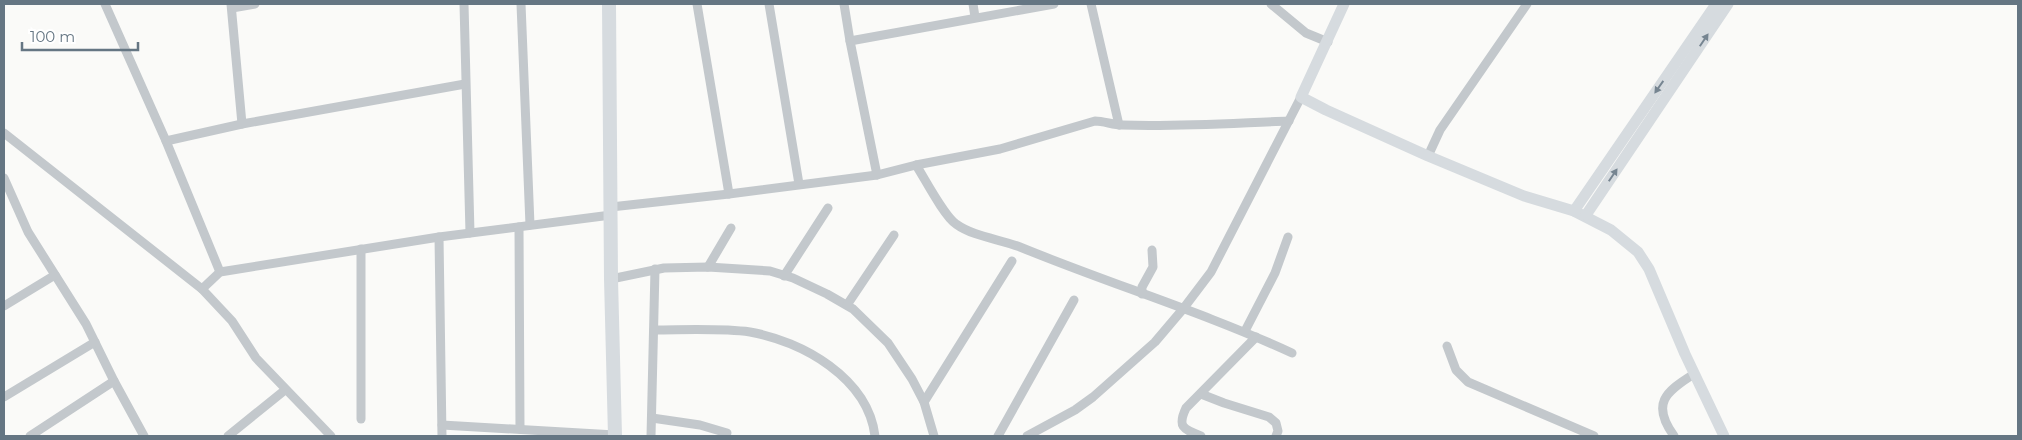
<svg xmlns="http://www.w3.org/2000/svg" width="2022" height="440" font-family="Montserrat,sans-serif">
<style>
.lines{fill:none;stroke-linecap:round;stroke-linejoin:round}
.street{stroke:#c3c8cc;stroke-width:9}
.secondary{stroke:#d6dbdf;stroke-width:11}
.primary{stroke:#d6dbdf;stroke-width:14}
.oneway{fill:#768591}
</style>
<rect width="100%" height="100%" fill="#fafaf8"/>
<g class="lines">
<!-- street -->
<g class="street">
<path d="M105,4L166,141L220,272"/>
<path d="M231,4L242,124"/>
<path d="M464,4L470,233"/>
<path d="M521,4L530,225"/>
<path d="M697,4L729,194"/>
<path d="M769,4L799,184"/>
<path d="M844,4L850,41L877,175"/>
<path d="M973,4L975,17"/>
<path d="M1091,4L1119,125"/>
<path d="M1271,4L1306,33L1328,42"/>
<path d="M232,8L255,4"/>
<path d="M850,41L1054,4"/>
<path d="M4,133L202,289L220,272L439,237L611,215"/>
<path d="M166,141L242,124L465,84"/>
<path d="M1428,156L1440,130L1527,4"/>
<path d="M916,165C925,179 944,216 956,224C974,237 1000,239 1020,247C1110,284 1203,312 1292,353"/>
<path d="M4,178L28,232L86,324L114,381L144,436"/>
<path d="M611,207L729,194L877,175L916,165L1000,149L1095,121C1104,121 1113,125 1122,125C1178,127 1234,123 1289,121"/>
<path d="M519,227L520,429"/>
<path d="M439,237L442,436"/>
<path d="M708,267L731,228"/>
<path d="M784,276L828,208"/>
<path d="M611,279L664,268L708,267L770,271L793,278L827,294L853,309L888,343L912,379L924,402L934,436"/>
<path d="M202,289L232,321L256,358L331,436"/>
<path d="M1142,294V287L1153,267L1152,250"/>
<path d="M847,305L894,235"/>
<path d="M4,306L55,275"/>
<path d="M654,330C683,330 721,328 750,332C802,341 868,378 875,436"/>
<path d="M1245,331L1275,273L1288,237"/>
<path d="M1447,346L1456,370L1468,382L1594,436"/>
<path d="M1201,394L1224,403L1269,417L1276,423L1278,431L1276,436"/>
<path d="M4,397L95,342"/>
<path d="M924,402L1012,261"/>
<path d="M652,418L700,425L727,433"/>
<path d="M361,419V249"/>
<path d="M442,425L615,435"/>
<path d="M30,436L114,381"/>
<path d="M228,436L285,390"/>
<path d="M651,436L655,269"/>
<path d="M998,436L1074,300"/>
<path d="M1027,436L1075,410L1093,397L1155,342L1183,309L1211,272L1301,97"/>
<path d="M1201,436C1183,429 1177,427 1186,408L1256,337"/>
<path d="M1674,436C1651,404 1665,392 1694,374"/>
</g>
<!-- secondary -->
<g class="secondary">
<path d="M1344,4L1301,97L1326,110L1428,156L1524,196L1574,211L1611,230L1638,252L1649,269L1685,354L1724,436"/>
<path d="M1574,211L1716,4"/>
<path d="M1586,215L1728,4"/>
</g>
<!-- primary -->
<path class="primary" d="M609,4L611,279L615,436"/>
</g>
<!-- one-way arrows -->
<defs><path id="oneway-solid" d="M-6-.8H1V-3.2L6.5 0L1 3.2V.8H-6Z" transform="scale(1.25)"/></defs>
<g class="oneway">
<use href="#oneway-solid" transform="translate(1704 40) rotate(-56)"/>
<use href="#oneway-solid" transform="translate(1659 87) rotate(125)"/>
<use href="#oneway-solid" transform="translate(1613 175) rotate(-56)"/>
</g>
<!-- border -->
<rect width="2022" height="440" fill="none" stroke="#657683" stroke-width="10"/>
<!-- scale -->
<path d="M22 42v8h116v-8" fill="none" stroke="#657683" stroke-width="2.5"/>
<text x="30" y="42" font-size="15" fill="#657683" stroke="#ffffff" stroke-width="4" paint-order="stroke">100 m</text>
</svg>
